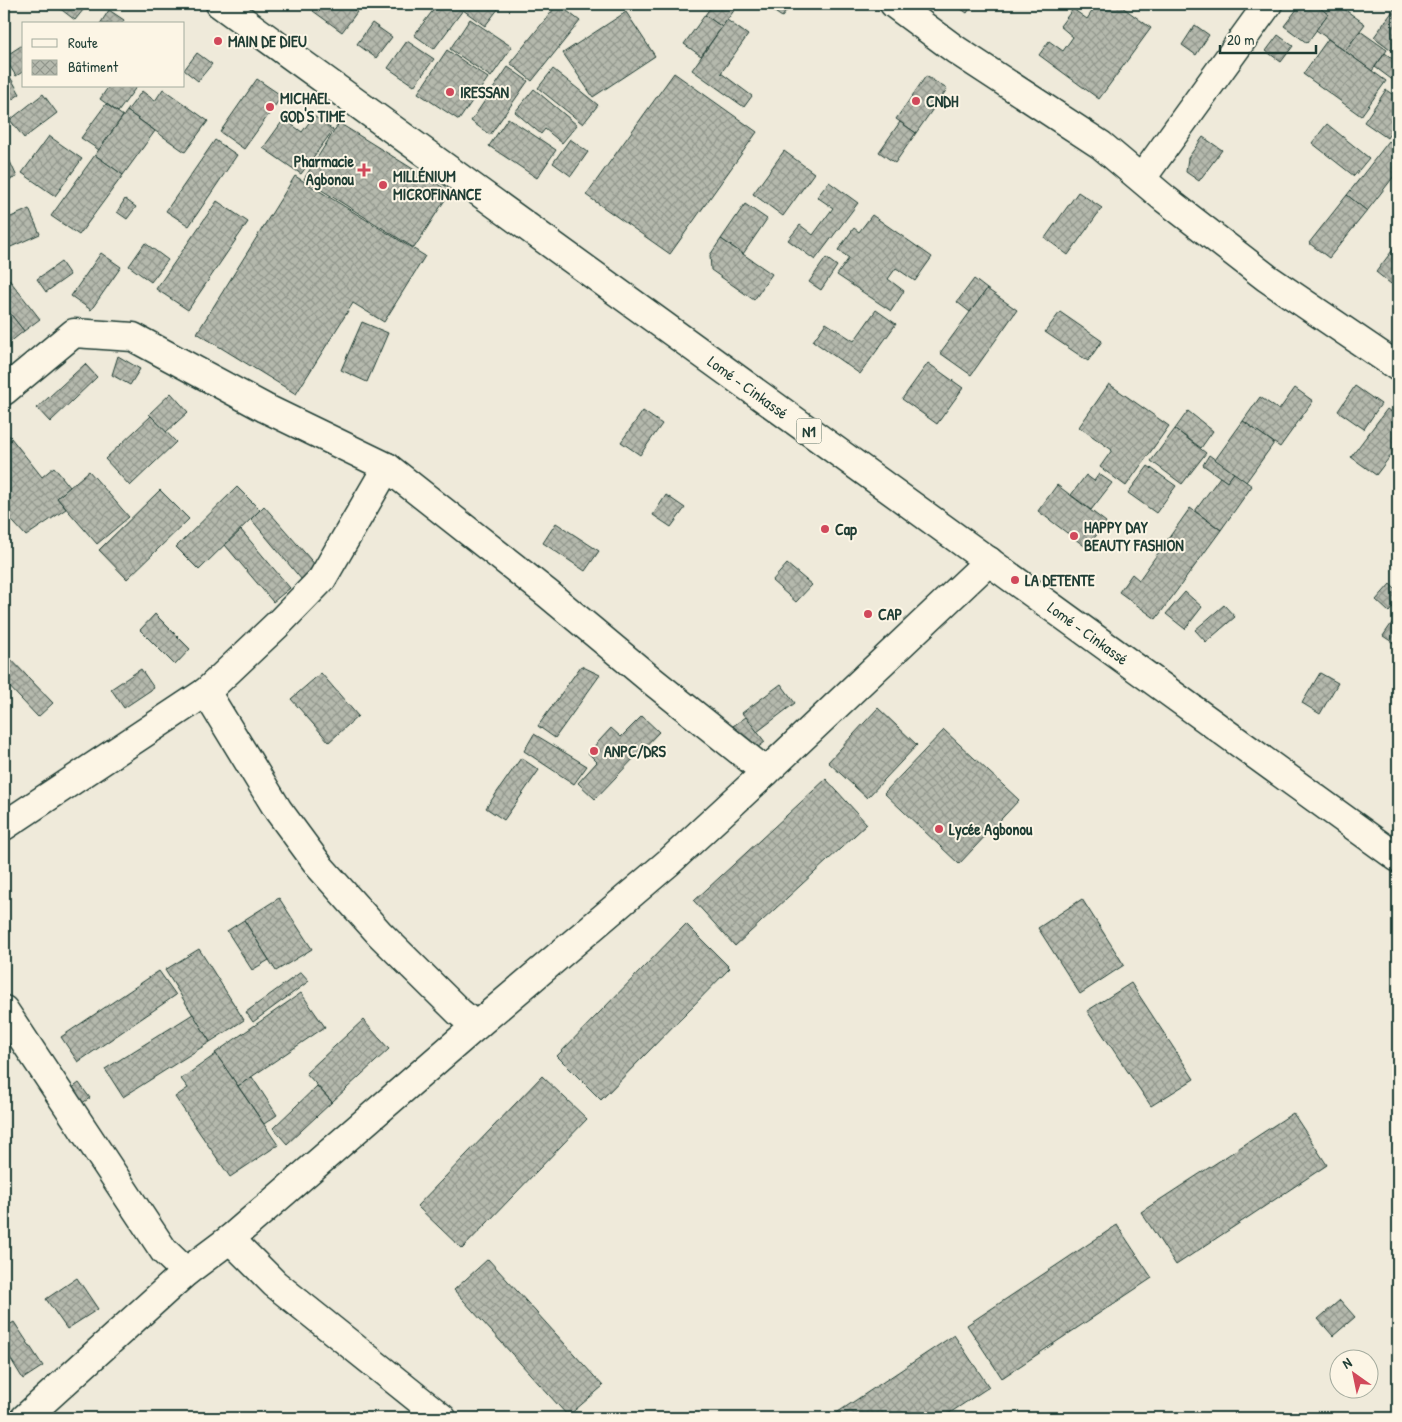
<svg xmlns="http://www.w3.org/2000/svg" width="1402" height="1422" font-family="'Patrick Hand',sans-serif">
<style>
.building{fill:url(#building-cross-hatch);stroke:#1f3d34}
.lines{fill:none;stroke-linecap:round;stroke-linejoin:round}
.street-casing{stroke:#1f3d34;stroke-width:31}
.highway-casing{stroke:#1f3d34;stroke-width:31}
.street{stroke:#fcf5e5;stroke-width:28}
.highway{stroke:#fcf5e5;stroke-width:28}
.poi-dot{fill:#d1495b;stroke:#fcf5e5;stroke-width:2}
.labels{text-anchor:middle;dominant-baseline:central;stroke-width:4;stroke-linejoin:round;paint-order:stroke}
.shield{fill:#fcf5e5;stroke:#617469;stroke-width:1}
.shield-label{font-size:15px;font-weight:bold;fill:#1f3d34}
.poi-label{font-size:16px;font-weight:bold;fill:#1f3d34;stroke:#fcf5e5;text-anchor:start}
.street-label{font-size:16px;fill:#1f3d34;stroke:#fcf5e5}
</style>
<defs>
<pattern id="building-cross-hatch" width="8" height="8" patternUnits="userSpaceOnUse" patternTransform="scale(1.25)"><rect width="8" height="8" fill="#b5b9ad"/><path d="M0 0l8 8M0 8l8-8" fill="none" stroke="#93988e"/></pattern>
</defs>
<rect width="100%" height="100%" fill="#efeada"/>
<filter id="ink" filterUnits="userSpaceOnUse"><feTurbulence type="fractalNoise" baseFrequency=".02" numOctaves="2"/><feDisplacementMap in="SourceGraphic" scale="10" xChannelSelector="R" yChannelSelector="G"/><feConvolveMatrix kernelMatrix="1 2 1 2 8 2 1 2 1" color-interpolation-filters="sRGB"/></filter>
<g filter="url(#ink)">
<!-- building -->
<g class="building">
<path d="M54,4H88L75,20Z"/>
<path d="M318,4H345L357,12L342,32L313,11Z"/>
<path d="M438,4H502L485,26L463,10L434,49L414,35Z"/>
<path d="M558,4L580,21L532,81L510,63Z"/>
<path d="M713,4H737L738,5L722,27L705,15Z"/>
<path d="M763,4H792L782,17Z"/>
<path d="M954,4H973L967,13Z"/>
<path d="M1091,4H1118L1151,28L1099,99L1039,55L1049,41L1063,51L1073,37L1060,26L1073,9L1087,19L1095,7Z"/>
<path d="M1301,4H1315L1328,14L1307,43L1284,26Z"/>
<path d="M1315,4H1337L1365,24L1345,51L1316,30L1328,14Z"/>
<path d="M1398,4V55L1374,37Z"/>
<path d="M109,10L124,20L122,24H100Z"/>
<path d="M626,12L655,56L593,97L563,53Z"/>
<path d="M705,15L722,27L701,56L684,44Z"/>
<path d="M470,19L512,47L491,77L450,49Z"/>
<path d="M727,20L748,35L721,73L752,96L744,107L692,70Z"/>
<path d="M372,23L392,37L376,58L357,44Z"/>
<path d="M1195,25L1209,35L1196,55L1182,45Z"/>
<path d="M1360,31L1387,50L1372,71L1345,51Z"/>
<path d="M1278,35L1293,46L1281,62L1266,51Z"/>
<path d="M1328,39L1386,81L1361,116L1303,74Z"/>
<path d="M407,41L434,59L414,86L388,68Z"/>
<path d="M24,44V71L16,76L4,57Z"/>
<path d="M447,50L488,78L459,120L418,93Z"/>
<path d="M197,53L212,64L198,81L184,70Z"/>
<path d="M1385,53L1398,63V84L1375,67Z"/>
<path d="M508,67L528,81L490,135L471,121Z"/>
<path d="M553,69L598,105L583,124L538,88Z"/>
<path d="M674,73L757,132L670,254L586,195Z"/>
<path d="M9,75L20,94L4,105V79Z"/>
<path d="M926,76L947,89L916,133L896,119Z"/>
<path d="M257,79L282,96L244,149L220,132Z"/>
<path d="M109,86H137L118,112L100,99Z"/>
<path d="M163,89L208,121L185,152L127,111L142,91L155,101Z"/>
<path d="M534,89L577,125L562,143L545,129L541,134L515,112Z"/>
<path d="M1386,90L1398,98V121L1387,138L1364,122Z"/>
<path d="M43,94L57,113L24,138L10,120Z"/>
<path d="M106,104L123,116L99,150L81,138Z"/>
<path d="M127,111L155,131L123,175L95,155Z"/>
<path d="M314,116L333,130L301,174L263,148L284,119L302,132Z"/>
<path d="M508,118L556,150L537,178L489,146Z"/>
<path d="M900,122L916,133L895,163L879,152Z"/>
<path d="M339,123L450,192L414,248L304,179Z"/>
<path d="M1327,124L1369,158L1354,176L1312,143Z"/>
<path d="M49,136L82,159L55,196L22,173Z"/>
<path d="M1203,137L1222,150L1199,181L1186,172L1188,158Z"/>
<path d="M570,139L588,152L571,176L553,163Z"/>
<path d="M215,140L237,155L189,226L166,211Z"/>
<path d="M1389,141L1398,148V171L1367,211L1347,195Z"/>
<path d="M784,151L814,173L783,216L753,194Z"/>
<path d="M7,155L17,177L4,182V156Z"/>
<path d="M95,155L123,175L79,235L51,216Z"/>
<path d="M295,176L425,256L384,322L353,303L296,394L197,333Z"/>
<path d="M829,182L858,203L815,260L788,240L800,225L813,235L833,208L817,197Z"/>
<path d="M1078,192L1102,208L1068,255L1045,238Z"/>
<path d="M1347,195L1367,211L1329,258L1309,243Z"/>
<path d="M125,199L136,207L127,219L117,212Z"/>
<path d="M217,201L248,222L188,310L156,289Z"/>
<path d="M745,204L767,219L743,254L721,239Z"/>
<path d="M29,209L40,234L4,250V220Z"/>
<path d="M872,215L932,257L915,281L896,268L888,279L904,291L891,311L837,275L849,258L838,250L854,228L859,232Z"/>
<path d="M721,239L772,274L754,300L711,270L710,255Z"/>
<path d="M145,243L168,260L151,282L129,266Z"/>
<path d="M1398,243V275L1391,284L1376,272Z"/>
<path d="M101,253L121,267L91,310L71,296Z"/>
<path d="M826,258L837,266L821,290L809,282Z"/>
<path d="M61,262L70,275L46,292L37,279Z"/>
<path d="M4,273L40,319L24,331L4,306Z"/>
<path d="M974,279L987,289L970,312L957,302Z"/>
<path d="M987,289L1017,310L971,375L940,353Z"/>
<path d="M876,310L896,324L860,374L813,341L826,323L854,341Z"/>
<path d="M9,312L24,331L4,347V316Z"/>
<path d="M1060,312L1102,341L1088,361L1045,332Z"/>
<path d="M362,322L388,333L367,382L341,370Z"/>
<path d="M118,356L140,369L130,385L112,375Z"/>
<path d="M928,363L963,388L937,424L902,399Z"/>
<path d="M85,364L97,377L50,422L37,408Z"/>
<path d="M1109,384L1169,426L1126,486L1100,467L1112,450L1079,427Z"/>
<path d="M1355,386L1381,404L1364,429L1338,411Z"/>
<path d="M1295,388L1313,401L1280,447L1243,421L1260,397L1279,410Z"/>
<path d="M171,393L188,412L166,432L149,414Z"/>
<path d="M1387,409L1398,417V446L1376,475L1351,457Z"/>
<path d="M643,411L662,424L640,455L621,442Z"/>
<path d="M1188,411L1213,431L1201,448L1175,429Z"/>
<path d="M151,416L176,442L130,486L105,459Z"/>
<path d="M1243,421L1274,443L1246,482L1215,460Z"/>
<path d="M1175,429L1206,453L1182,484L1151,461Z"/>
<path d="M7,433L42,477L54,467L70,487L57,498L66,509L26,536L4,512V436Z"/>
<path d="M1209,455L1234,473L1227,482L1203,465Z"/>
<path d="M1148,466L1176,486L1156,513L1128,493Z"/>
<path d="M89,471L129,517L97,544L57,498Z"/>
<path d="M1234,473L1252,486L1221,530L1195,511L1220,477L1227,482Z"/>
<path d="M1099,474L1112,483L1091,510L1071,495L1086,475L1094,481Z"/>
<path d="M1057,485L1106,522L1087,548L1038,511Z"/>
<path d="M237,487L260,510L199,570L176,547Z"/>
<path d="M160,490L189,519L127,579L99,550Z"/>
<path d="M666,495L685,508L671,527L653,515Z"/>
<path d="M264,506L317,567L302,580L251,519Z"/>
<path d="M1190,508L1221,530L1156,619L1119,592L1132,574L1139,580Z"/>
<path d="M556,523L599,551L585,571L543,543Z"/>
<path d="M241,530L290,588L273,602L225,545Z"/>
<path d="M787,564L812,585L796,602L772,581Z"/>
<path d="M1390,584L1398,592V601L1389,612L1376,600Z"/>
<path d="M1185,592L1202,607L1185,629L1166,614Z"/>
<path d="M1224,605L1235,617L1206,642L1195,630Z"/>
<path d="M155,614L190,649L175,665L140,630Z"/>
<path d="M1398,614V646L1383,636Z"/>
<path d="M4,652L53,703L38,717L4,681Z"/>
<path d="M581,666L600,675L555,738L538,726Z"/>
<path d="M141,669L154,688L124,708L111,689Z"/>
<path d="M321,673L358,716L329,742L291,699Z"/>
<path d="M1320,673L1338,683L1320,714L1302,703Z"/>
<path d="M781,684L795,703L757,732L742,713Z"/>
<path d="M878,708L917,745L867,798L828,762Z"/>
<path d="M642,716L659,732L595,799L578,783L597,762L588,753L611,728L621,737Z"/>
<path d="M746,717L765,742L749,754L730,728Z"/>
<path d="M944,730L1019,800L959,864L884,793Z"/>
<path d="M534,734L587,766L574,784L524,751Z"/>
<path d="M521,758L539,770L504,820L486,808Z"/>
<path d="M826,779L867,824L735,946L694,901Z"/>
<path d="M279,898L312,949L276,971L244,920Z"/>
<path d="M1082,899L1124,965L1080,994L1038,928Z"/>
<path d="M244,920L269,960L252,970L227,931Z"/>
<path d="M686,924L730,968L601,1100L557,1056Z"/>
<path d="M199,949L244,1020L210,1042L165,970Z"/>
<path d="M159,971L176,995L78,1062L61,1037Z"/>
<path d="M301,972L309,981L253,1022L246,1012Z"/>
<path d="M1131,983L1194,1079L1151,1106L1087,1011Z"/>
<path d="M301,993L325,1027L238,1086L215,1053Z"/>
<path d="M193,1014L210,1042L123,1097L105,1069Z"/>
<path d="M363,1020L389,1049L332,1102L306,1073Z"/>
<path d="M216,1054L278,1145L230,1177L175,1097L188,1088L181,1079Z"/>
<path d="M542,1076L587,1119L462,1249L417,1206Z"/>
<path d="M252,1077L277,1115L264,1124L238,1086Z"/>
<path d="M79,1083L90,1098L82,1103L71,1089Z"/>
<path d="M317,1086L332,1102L287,1144L273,1128Z"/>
<path d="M1293,1113L1327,1165L1176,1265L1141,1212Z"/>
<path d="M1117,1225L1152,1278L1002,1378L967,1325Z"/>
<path d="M488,1259L603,1386L568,1416L454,1290Z"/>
<path d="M77,1278L98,1309L67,1329L46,1299Z"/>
<path d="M1340,1300L1355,1317L1333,1336L1318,1319Z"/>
<path d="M14,1322L43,1366L23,1379L4,1348V1328Z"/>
<path d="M954,1335L989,1387L942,1418H829Z"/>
</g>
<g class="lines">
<defs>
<g id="street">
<path d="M894,4L956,50L1101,145L1165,199L1267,278L1398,367"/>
<path d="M1142,178L1268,4"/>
<path d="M4,391L74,333L133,337L265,408L387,467L548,594L650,679L766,772"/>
<path d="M387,467L322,579L280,622L206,692L278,810L320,867L380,934L459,1012L476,1026"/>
<path d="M4,826L206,692"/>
<path d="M4,1010L164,1251L186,1272"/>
<path d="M230,1239L275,1284L442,1418"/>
<path d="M25,1418L186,1272L230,1239L476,1026L669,862L766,772L989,561"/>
</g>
<path id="highway" d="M220,4L1398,858"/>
</defs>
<!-- street casing -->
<use href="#street" class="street-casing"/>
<!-- highway casing -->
<use href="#highway" class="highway-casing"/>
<!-- street -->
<use href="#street" class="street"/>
<!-- highway -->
<use href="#highway" class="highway"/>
</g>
</g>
<!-- markers -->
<g class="poi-dot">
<circle cx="218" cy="41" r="5"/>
<circle cx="450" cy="92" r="5"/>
<circle cx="916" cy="101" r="5"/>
<circle cx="270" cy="107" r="5"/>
<path d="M361.5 162.5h5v5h5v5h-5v5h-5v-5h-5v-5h5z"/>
<circle cx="383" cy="185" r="5"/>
<circle cx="825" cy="529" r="5"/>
<circle cx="1074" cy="536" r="5"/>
<circle cx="1015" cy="580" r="5"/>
<circle cx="868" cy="614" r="5"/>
<circle cx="594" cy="751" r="5"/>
<circle cx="939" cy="829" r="5"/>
</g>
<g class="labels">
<!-- shield labels -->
<rect class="shield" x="796.5" y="418.5" width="25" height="25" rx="4"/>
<g class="shield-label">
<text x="809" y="431">N1</text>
</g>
<!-- poi labels -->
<g class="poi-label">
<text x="228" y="41">MAIN DE DIEU</text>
<text x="460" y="92">IRESSAN</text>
<text x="280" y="98">MICHAEL<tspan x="280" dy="18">GOD'S TIME</tspan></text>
<text x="926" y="101">CNDH</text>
<text x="354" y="161" text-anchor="end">Pharmacie<tspan x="354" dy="18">Agbonou</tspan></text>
<text x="393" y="176">MILLÉNIUM<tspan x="393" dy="18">MICROFINANCE</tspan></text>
<text x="1084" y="527">HAPPY DAY<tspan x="1084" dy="18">BEAUTY FASHION</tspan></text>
<text x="835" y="529">Cap</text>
<text x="1025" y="580">LA DETENTE</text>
<text x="878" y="614">CAP</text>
<text x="604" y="751">ANPC/DRS</text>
<text x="949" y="829">Lycée Agbonou</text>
</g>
<!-- street labels -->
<g class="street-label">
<text transform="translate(748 387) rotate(36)">Lomé - Cinkassé</text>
<text transform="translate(1088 633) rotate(36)">Lomé - Cinkassé</text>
</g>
</g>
<!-- margin -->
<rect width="1402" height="1422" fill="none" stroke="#fcf5e5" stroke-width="20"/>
<rect x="10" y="10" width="1382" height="1402" fill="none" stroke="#1f3d34" stroke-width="2" filter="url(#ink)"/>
<!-- legend -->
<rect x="22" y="22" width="162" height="65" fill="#fcf5e5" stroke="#a4ab9e"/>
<rect x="32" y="39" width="25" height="8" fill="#fcf5e5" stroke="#a4ab9e"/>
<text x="68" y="48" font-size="15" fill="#1f3d34">Route</text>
<rect x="32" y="60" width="25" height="15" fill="url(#building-cross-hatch)" stroke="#a4ab9e"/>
<text x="68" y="72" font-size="15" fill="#1f3d34">Bâtiment</text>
<!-- north arrow -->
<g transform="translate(1354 1374) rotate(327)"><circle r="24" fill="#fcf5e5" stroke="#a4ab9e"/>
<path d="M0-4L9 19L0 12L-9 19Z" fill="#d1495b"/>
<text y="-8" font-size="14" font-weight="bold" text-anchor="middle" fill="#1f3d34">N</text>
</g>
<!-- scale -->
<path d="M1220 45v8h96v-8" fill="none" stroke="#1f3d34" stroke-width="2.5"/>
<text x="1227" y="45" font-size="15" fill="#1f3d34" stroke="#fcf5e5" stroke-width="4" paint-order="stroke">20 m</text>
</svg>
